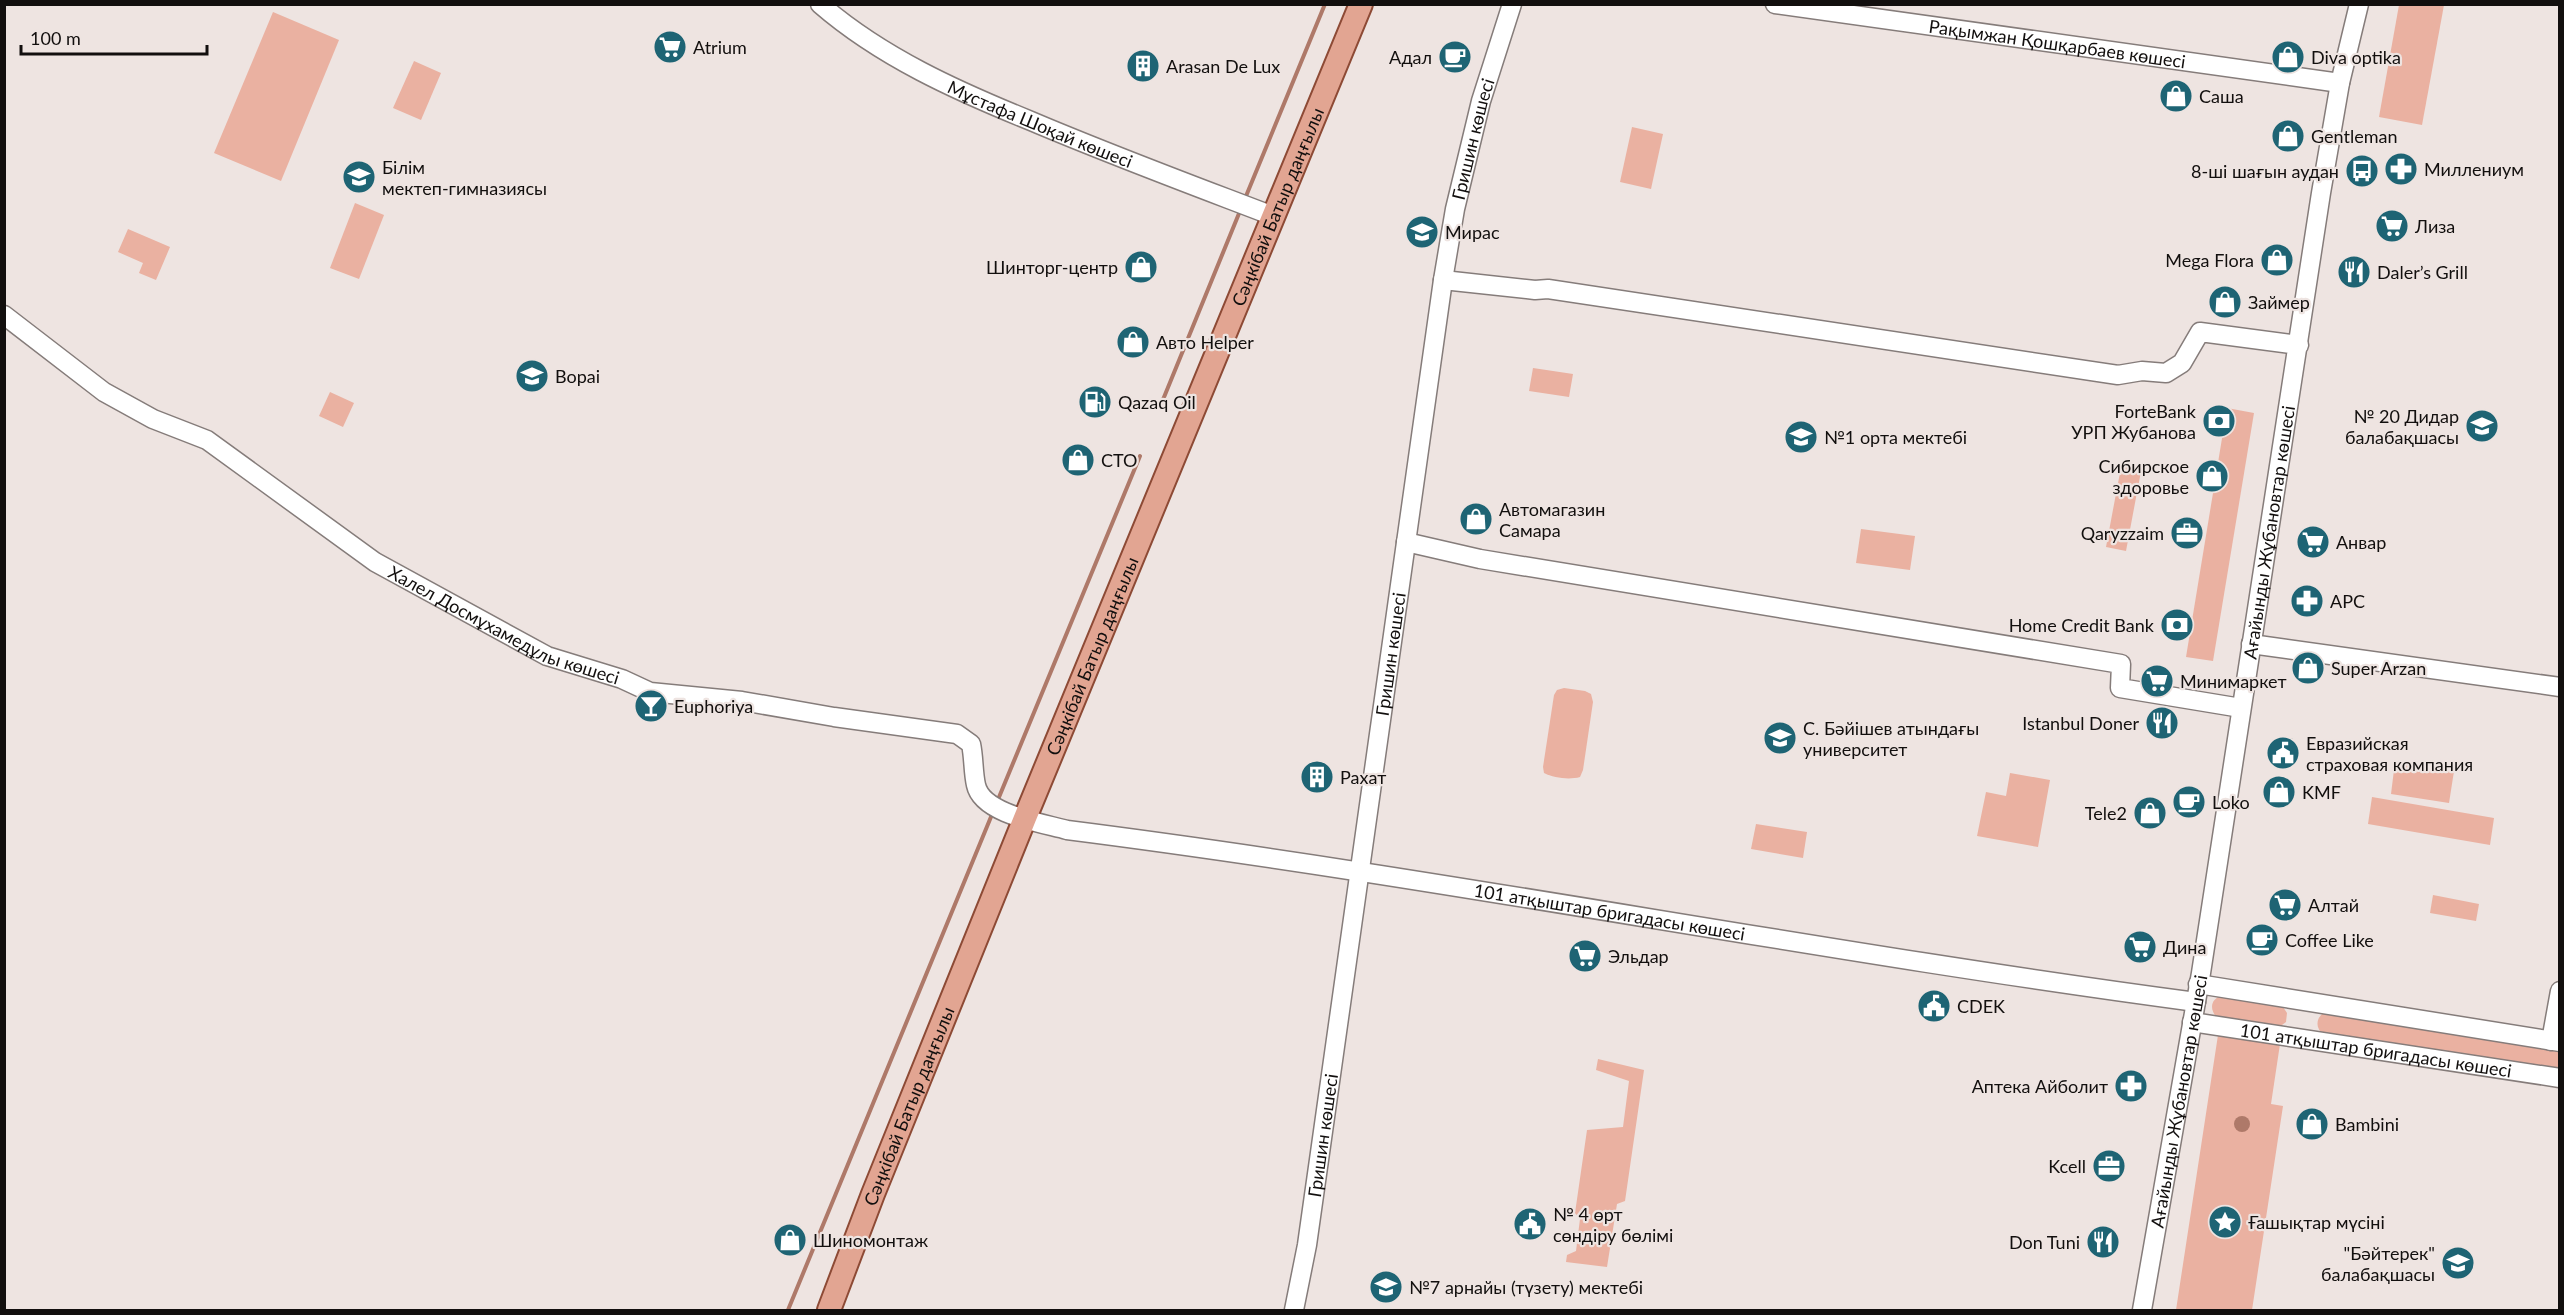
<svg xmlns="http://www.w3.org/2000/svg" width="2564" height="1315" font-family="Lato,sans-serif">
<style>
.green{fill:#eab1a1}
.water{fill:#ae7969}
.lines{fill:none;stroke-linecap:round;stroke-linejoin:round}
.stream{stroke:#ae7969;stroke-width:4}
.minor-casing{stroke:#857c7a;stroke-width:21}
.major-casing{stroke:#8d4a35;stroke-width:26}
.minor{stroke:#fff;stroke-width:18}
.major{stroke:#e2a592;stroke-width:22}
.labels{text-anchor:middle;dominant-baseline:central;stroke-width:4.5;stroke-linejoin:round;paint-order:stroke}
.street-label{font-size:18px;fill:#120f0e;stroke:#eee4e1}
.poi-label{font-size:18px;fill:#120f0e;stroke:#eee4e1;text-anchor:start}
</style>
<rect width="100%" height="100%" fill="#eee4e1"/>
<!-- green -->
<g class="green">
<path d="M2399,5H2444L2422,125L2379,117Z"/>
<path d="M273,12L339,40L281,181L214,153Z"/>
<path d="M414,61L441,73L421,120L393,108Z"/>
<path d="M1632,127L1663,134L1651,189L1620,182Z"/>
<path d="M355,203L384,215L359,279L330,268Z"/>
<path d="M128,229L170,247L156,280L139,273L143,263L118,252Z"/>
<path d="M1533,368L1573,374L1569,397L1529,391Z"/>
<path d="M330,392L354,403L343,427L319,416Z"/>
<path d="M2227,408L2254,413L2213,661L2186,657Z"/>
<path d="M2122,462L2142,466L2126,551L2106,547Z"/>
<path d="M1861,529L1915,536L1910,570L1856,563Z"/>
<path d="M1564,688L1585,691L1591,694L1593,702L1583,770L1580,777C1569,780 1554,778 1544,773L1543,767L1554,695L1557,690Z"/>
<path d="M2395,762L2454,771L2449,803L2391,794Z"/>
<path d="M2010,773L2050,780L2038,847L1977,836L1986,792L2006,796Z"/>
<path d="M2372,797L2494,818L2490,845L2368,824Z"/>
<path d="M1756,824L1807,832L1803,858L1751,849Z"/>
<path d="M2433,895L2479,904L2476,921L2430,913Z"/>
<path d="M2222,995L2281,1004L2287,1013L2286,1022L2278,1028L2218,1019C2209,1009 2210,1000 2222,995Z"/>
<path d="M2323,1013L2559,1049V1073L2324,1035C2316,1029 2315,1020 2323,1013Z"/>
<path d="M2218,1035L2280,1044L2271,1104L2283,1106L2252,1310H2176Z"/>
<path d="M1598,1059L1644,1070L1625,1201L1617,1204L1607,1267L1566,1262L1567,1255L1576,1251L1580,1219L1575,1213L1587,1130L1623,1127L1629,1081L1596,1070Z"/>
</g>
<!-- water -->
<circle class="water" cx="2242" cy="1124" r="8"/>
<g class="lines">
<!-- stream -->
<g class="stream">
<path d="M1244,201L1325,4"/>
<path d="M1160,407L1240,211"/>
<path d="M997,802L1140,456"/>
<path d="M788,1310L993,812"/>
</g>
<defs>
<g id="minor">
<path id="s1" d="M820,4C881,57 957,91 1031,121C1111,155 1192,185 1273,216"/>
<path id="s2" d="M1775,4L2340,83"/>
<path d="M1443,280L1535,290L1548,289L2118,375L2142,371L2166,373L2182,363L2200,332L2299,345"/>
<path id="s3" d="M4,315L104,392L153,419L207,440L375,562L547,656L622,679L650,692L742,701L834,717L957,734L971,744C974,758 973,772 976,785C982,814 1042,823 1067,830C1445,878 1818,952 2196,1002"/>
<path d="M1406,542L1480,559L2121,664L2120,688L2241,708"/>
<path d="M2251,644L2560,687"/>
<path d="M2198,984L2560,1042"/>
<path id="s4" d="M2192,1022L2560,1078"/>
<path d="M2551,1041L2560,991"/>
<path id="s5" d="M1294,1310L1307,1245L1443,280L1455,209L1481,101L1512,4"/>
<path id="s6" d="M2142,1310L2201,973L2321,193L2340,83L2359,4"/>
</g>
<g id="major">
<path id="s7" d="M829,1310L873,1194L1025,818L1361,4"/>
</g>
</defs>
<!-- minor casing -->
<use href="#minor" class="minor-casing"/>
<!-- major casing -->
<use href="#major" class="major-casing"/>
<!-- minor -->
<use href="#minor" class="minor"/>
<!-- major -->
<use href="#major" class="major"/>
</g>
<!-- icons -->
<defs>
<symbol id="supermarket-disc" viewBox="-11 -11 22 22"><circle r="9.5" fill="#1e6474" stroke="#eee4e1"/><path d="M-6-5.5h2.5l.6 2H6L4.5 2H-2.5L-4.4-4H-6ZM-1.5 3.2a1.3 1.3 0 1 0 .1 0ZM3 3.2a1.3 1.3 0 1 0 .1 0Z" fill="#fff"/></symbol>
<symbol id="cafe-disc" viewBox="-11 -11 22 22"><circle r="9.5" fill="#1e6474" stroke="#eee4e1"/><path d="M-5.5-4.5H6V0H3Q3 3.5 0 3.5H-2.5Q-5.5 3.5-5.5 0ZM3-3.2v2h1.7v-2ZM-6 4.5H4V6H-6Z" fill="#fff"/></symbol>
<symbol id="shop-disc" viewBox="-11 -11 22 22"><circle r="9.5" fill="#1e6474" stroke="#eee4e1"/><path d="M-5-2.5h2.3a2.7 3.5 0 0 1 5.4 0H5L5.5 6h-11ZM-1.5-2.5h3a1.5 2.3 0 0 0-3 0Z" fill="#fff"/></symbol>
<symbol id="building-disc" viewBox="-11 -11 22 22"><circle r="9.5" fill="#1e6474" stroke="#eee4e1"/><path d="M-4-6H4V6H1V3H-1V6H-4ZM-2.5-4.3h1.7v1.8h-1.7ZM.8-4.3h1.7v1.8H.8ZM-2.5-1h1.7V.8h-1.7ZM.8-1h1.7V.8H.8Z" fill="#fff"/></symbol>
<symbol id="pharmacy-disc" viewBox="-11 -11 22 22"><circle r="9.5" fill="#1e6474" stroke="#eee4e1"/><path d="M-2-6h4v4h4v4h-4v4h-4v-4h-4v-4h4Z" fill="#fff"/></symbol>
<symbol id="bus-disc" viewBox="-11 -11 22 22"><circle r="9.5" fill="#1e6474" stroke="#eee4e1"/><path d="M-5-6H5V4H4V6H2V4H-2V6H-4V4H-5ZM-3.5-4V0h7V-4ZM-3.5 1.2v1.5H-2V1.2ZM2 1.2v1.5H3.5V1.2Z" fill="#fff"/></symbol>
<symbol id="school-disc" viewBox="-11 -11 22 22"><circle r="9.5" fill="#1e6474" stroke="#eee4e1"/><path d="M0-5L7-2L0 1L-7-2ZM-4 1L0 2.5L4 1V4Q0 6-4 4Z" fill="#fff"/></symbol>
<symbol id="restaurant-disc" viewBox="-11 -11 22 22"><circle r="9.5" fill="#1e6474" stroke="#eee4e1"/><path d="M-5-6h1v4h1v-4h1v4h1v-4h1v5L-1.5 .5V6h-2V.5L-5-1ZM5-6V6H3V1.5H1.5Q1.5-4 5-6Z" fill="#fff"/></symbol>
<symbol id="fuel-disc" viewBox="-11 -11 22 22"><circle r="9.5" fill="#1e6474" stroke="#eee4e1"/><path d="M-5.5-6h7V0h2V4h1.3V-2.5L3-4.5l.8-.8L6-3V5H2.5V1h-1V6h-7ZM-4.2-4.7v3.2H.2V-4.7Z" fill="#fff"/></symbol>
<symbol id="bank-disc" viewBox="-11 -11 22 22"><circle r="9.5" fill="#1e6474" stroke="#eee4e1"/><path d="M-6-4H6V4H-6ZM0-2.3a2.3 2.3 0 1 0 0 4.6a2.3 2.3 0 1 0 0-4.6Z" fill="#fff"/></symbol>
<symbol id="office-disc" viewBox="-11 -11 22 22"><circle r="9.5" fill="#1e6474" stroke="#eee4e1"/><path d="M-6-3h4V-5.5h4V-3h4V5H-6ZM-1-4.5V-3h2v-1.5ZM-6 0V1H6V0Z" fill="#fff"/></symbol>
<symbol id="bar-disc" viewBox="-11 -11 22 22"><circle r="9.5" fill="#1e6474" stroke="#eee4e1"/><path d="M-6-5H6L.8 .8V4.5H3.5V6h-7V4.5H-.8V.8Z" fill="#fff"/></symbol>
<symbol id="university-disc" viewBox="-11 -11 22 22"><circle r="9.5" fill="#1e6474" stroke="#eee4e1"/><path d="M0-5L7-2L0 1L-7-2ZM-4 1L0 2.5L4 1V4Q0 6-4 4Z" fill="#fff"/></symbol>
<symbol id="civic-disc" viewBox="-11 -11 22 22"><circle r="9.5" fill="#1e6474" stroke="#eee4e1"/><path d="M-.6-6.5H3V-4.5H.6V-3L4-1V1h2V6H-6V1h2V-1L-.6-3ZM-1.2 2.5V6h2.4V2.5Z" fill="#fff"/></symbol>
<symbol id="sight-disc" viewBox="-11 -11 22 22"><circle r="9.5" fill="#1e6474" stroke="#eee4e1"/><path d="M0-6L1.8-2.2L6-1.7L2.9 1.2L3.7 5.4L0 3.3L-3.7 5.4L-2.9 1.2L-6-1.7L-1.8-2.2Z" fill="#fff"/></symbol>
</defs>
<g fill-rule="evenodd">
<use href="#supermarket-disc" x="651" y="28" width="38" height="38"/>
<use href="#cafe-disc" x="1436" y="38" width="38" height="38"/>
<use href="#shop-disc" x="2269" y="38" width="38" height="38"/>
<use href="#building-disc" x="1124" y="47" width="38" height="38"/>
<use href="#shop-disc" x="2157" y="77" width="38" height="38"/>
<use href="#shop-disc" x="2269" y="117" width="38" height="38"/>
<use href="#pharmacy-disc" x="2382" y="150" width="38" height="38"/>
<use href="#bus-disc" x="2343" y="152" width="38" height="38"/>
<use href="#school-disc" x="340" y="158" width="38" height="38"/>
<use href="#supermarket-disc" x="2373" y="207" width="38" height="38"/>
<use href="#school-disc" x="1403" y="213" width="38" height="38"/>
<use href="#shop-disc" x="2258" y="241" width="38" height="38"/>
<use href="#shop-disc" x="1122" y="248" width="38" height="38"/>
<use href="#restaurant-disc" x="2335" y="253" width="38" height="38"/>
<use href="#shop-disc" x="2206" y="283" width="38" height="38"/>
<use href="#shop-disc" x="1114" y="323" width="38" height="38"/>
<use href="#school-disc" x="513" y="357" width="38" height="38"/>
<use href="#fuel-disc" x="1076" y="383" width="38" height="38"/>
<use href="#bank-disc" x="2200" y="402" width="38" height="38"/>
<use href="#school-disc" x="2463" y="407" width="38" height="38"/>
<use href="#school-disc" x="1782" y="418" width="38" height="38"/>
<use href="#shop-disc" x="1059" y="441" width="38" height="38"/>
<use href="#shop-disc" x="2193" y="457" width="38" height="38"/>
<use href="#shop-disc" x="1457" y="500" width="38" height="38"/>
<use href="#office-disc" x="2168" y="514" width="38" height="38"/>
<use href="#supermarket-disc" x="2294" y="523" width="38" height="38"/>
<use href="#pharmacy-disc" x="2288" y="582" width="38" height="38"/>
<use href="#bank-disc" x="2158" y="606" width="38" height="38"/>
<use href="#shop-disc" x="2289" y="649" width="38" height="38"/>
<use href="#supermarket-disc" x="2138" y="662" width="38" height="38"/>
<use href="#bar-disc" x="632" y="687" width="38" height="38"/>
<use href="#restaurant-disc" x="2143" y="704" width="38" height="38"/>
<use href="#university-disc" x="1761" y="719" width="38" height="38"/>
<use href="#civic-disc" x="2264" y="734" width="38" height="38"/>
<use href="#building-disc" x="1298" y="758" width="38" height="38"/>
<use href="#shop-disc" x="2260" y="773" width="38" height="38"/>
<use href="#cafe-disc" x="2170" y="783" width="38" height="38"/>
<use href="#shop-disc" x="2131" y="794" width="38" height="38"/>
<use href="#supermarket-disc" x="2266" y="886" width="38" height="38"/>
<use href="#cafe-disc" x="2243" y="921" width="38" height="38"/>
<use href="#supermarket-disc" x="2121" y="928" width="38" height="38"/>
<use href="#supermarket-disc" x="1566" y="937" width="38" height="38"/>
<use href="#civic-disc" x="1915" y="987" width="38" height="38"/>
<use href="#pharmacy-disc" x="2112" y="1067" width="38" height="38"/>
<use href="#shop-disc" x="2293" y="1105" width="38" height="38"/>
<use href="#office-disc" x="2090" y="1147" width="38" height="38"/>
<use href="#sight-disc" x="2206" y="1203" width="38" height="38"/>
<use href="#civic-disc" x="1511" y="1205" width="38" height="38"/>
<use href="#shop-disc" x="771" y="1221" width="38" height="38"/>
<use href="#restaurant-disc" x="2084" y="1223" width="38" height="38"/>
<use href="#school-disc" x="2439" y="1244" width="38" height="38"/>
<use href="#school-disc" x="1367" y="1268" width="38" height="38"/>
</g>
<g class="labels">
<!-- street labels -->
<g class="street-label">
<text stroke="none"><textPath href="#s2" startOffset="285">Рақымжан Қошқарбаев көшесі</textPath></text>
<text stroke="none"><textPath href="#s1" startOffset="252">Мұстафа Шоқай көшесі</textPath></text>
<text stroke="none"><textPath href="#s5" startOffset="1185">Гришин көшесі</textPath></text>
<text stroke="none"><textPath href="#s7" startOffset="1191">Сәңкібай Батыр даңғылы</textPath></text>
<text stroke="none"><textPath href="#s6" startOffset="788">Ағайынды Жұбановтар көшесі</textPath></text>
<text stroke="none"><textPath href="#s3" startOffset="592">Халел Досмұхамедұлы көшесі</textPath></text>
<text stroke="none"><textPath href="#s5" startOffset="663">Гришин көшесі</textPath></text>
<text stroke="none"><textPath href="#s7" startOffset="705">Сәңкібай Батыр даңғылы</textPath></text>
<text stroke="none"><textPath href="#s3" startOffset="1776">101 атқыштар бригадасы көшесі</textPath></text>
<text stroke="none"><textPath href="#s4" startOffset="186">101 атқыштар бригадасы көшесі</textPath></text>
<text stroke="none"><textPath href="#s6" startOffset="212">Ағайынды Жұбановтар көшесі</textPath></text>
<text stroke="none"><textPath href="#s7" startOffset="219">Сәңкібай Батыр даңғылы</textPath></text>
<text stroke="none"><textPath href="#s5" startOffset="177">Гришин көшесі</textPath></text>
</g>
<!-- poi labels -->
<g class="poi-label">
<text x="693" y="47">Atrium</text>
<text x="1432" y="57" text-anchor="end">Адал</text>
<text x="2311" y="57">Diva optika</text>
<text x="1166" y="66">Arasan De Lux</text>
<text x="2199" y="96">Саша</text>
<text x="2311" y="136">Gentleman</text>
<text x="382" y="167">Білім<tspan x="382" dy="21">мектеп-гимназиясы</tspan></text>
<text x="2424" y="169">Миллениум</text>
<text x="2339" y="171" text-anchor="end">8-ші шағын аудан</text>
<text x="2415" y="226">Лиза</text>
<text x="1445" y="232">Мирас</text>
<text x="2254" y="260" text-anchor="end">Mega Flora</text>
<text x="1118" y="267" text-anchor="end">Шинторг-центр</text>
<text x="2377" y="272">Daler’s Grill</text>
<text x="2248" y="302">Займер</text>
<text x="1156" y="342">Авто Helper</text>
<text x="555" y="376">Bopai</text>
<text x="1118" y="402">Qazaq Oil</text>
<text x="2196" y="411" text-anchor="end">ForteBank<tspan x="2196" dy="21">УРП Жубанова</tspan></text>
<text x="2459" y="416" text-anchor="end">№ 20 Дидар<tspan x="2459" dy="21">балабақшасы</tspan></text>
<text x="1824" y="437">№1 орта мектебі</text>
<text x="1101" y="460">СТО</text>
<text x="2189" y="466" text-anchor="end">Сибирское<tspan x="2189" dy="21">здоровье</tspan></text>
<text x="1499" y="509">Автомагазин<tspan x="1499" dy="21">Самара</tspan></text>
<text x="2164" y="533" text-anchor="end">Qaryzzaim</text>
<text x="2336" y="542">Анвар</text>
<text x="2330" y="601">АРС</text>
<text x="2154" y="625" text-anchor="end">Home Credit Bank</text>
<text x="2331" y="668">Super Arzan</text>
<text x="2180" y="681">Минимаркет</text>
<text x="674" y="706">Euphoriya</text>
<text x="2139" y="723" text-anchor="end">Istanbul Doner</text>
<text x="1803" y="728">С. Бәйішев атындағы<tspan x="1803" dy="21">университет</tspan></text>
<text x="2306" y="743">Евразийская<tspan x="2306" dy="21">страховая компания</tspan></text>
<text x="1340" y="777">Рахат</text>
<text x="2302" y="792">KMF</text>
<text x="2212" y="802">Loko</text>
<text x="2127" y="813" text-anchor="end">Tele2</text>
<text x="2308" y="905">Алтай</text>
<text x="2285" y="940">Coffee Like</text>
<text x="2163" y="947">Дина</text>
<text x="1608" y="956">Эльдар</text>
<text x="1957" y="1006">CDEK</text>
<text x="2108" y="1086" text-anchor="end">Аптека Айболит</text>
<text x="2335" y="1124">Bambini</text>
<text x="2086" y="1166" text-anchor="end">Kcell</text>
<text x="1553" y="1214">№ 4 өрт<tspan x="1553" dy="21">сөндіру бөлімі</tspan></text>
<text x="2248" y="1222">Ғашықтар мүсіні</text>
<text x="813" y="1240">Шиномонтаж</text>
<text x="2080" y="1242" text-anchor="end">Don Tuni</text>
<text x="2435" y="1253" text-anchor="end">"Бәйтерек"<tspan x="2435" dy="21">балабақшасы</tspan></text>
<text x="1409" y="1287">№7 арнайы (түзету) мектебі</text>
</g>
</g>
<!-- border -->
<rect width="2564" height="1315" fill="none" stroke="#120f0e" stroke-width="12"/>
<!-- scale -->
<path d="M21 45v9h186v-9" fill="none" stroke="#120f0e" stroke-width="3"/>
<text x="30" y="45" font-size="18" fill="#120f0e" stroke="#eee4e1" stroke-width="4.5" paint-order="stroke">100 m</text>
</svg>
